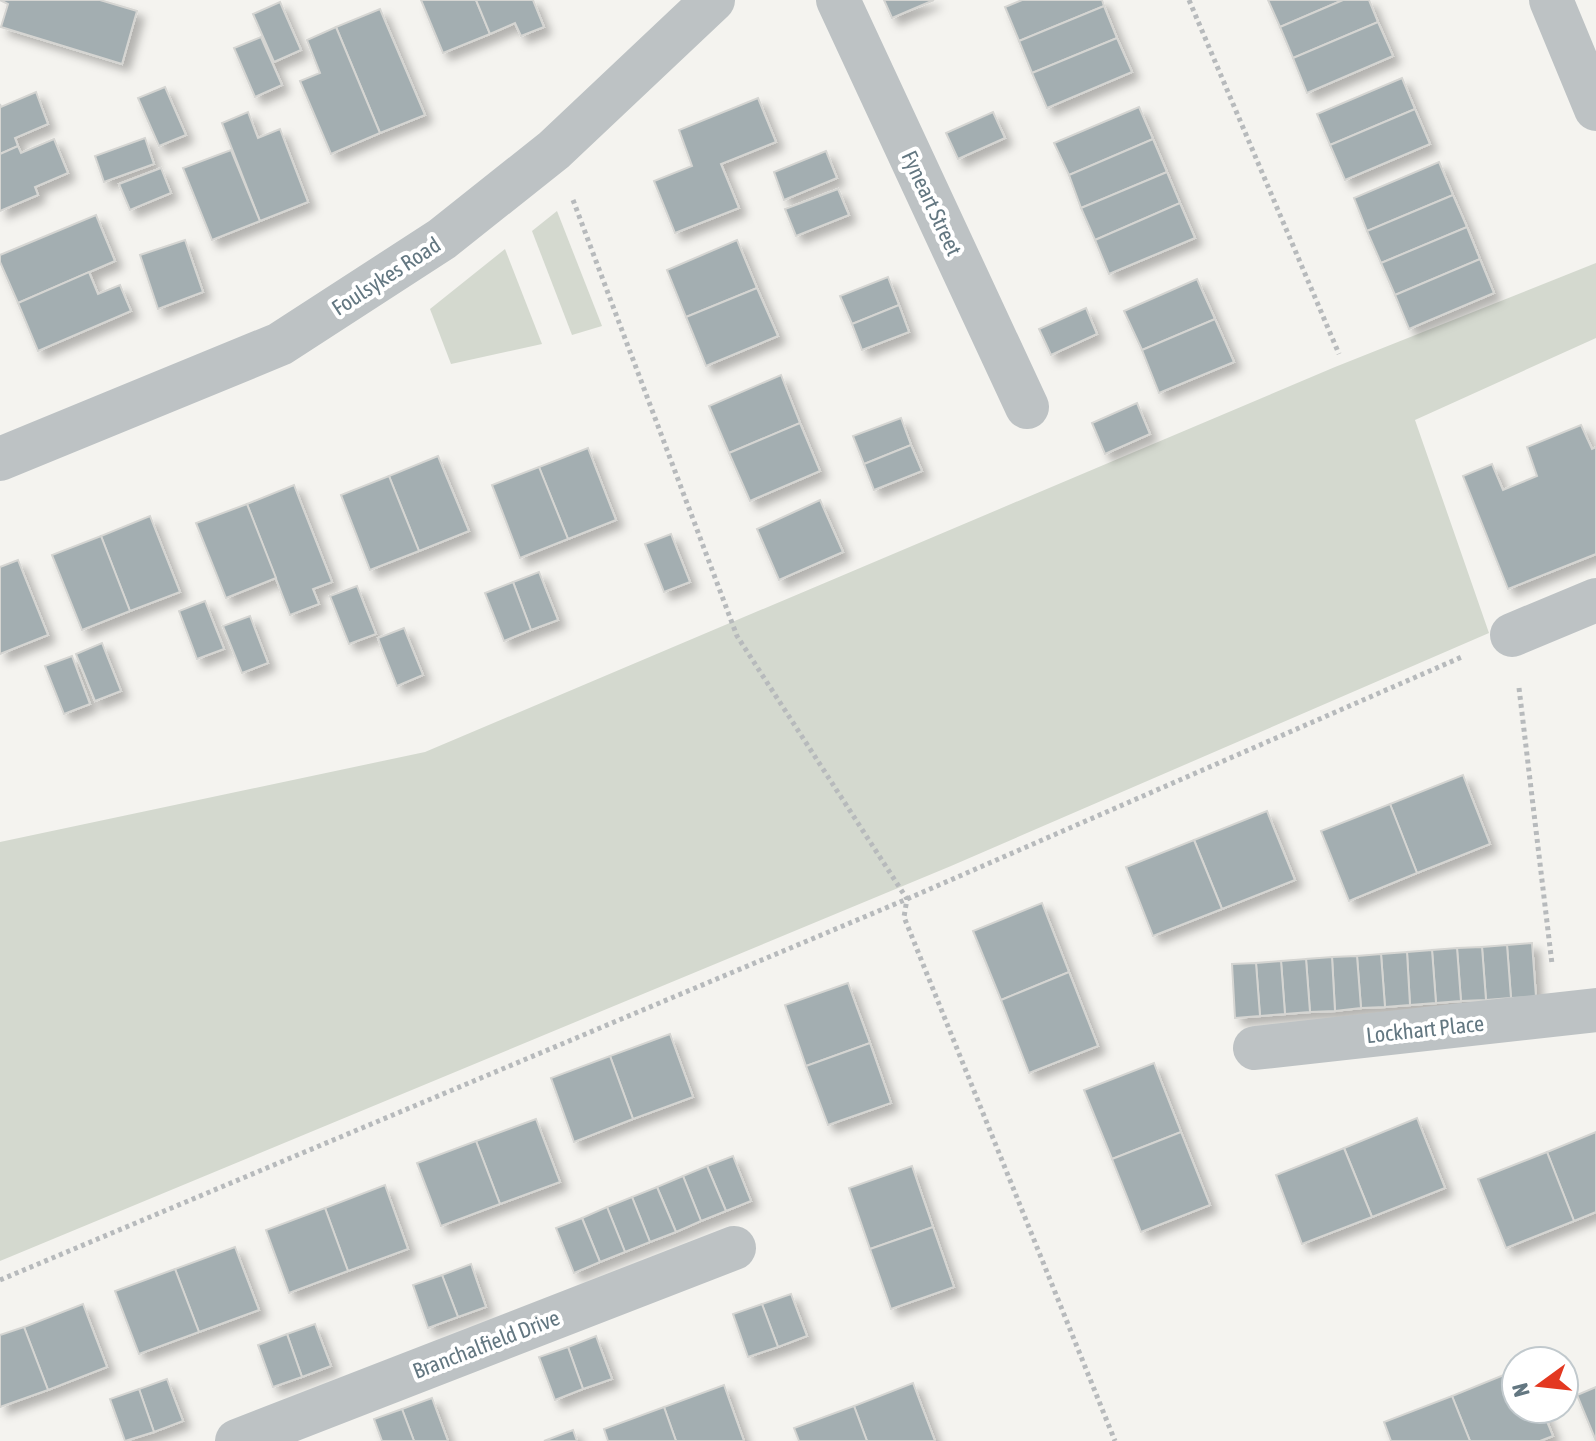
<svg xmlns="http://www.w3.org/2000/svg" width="1596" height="1441" font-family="'Asap Condensed',sans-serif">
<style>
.green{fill:#d4d9cf}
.building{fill:#a3aeb1;stroke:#d5d5d2;stroke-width:2;filter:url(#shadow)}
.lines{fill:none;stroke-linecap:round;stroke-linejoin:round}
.path{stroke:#b7babc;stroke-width:5;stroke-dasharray:4 4;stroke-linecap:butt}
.minor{stroke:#bdc2c4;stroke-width:44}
.labels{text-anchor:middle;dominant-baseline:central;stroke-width:8;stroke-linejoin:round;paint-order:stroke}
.street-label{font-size:22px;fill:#637781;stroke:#fff}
</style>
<defs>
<filter id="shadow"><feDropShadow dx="7" dy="7" stdDeviation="4" flood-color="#0004"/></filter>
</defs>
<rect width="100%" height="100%" fill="#f4f3ef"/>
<!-- green -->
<g class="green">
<path d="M557,211L602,326L572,335L532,231Z"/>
<path d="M505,249L542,344L451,364L430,309Z"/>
<path d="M1596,263V338L1415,420L1489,633L951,866L0,1261V842L425,752L1335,367Z"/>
</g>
<!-- building -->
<g class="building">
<path d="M0,0H100L137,11L122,64L1,27L8,4Z"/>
<path d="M421,0H476L490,34L443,53Z"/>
<path d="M476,0H533L544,27L521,36L515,23L490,34Z"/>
<path d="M884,0H934L892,18Z"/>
<path d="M1022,0H1102L1104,6L1019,41L1005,7Z"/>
<path d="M1268,0H1343L1280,27Z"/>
<path d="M1343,0H1369L1378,22L1293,58L1280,27Z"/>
<path d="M280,2L301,50L274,62L253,14Z"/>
<path d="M1104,6L1117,38L1032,73L1019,41Z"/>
<path d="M380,9L425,115L380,133L336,27Z"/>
<path d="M1378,22L1393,56L1307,93L1293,58Z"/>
<path d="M336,27L380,133L331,154L300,81L320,73L307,40Z"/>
<path d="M261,37L282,85L255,97L234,48Z"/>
<path d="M1117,38L1132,72L1047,108L1032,73Z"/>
<path d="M1402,78L1415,109L1330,145L1317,114Z"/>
<path d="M165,87L186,135L159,146L138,98Z"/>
<path d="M36,92L48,124L15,138L18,146L0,154V104L1,107Z"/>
<path d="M758,98L776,142L721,164L739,208L675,233L654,181L692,166L679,130Z"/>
<path d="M1139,107L1153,139L1069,175L1054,143Z"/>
<path d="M1415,109L1430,144L1345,180L1330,145Z"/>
<path d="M248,112L258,138L280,129L308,202L260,221L222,123Z"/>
<path d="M993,112L1005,138L958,159L946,133Z"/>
<path d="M145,138L154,164L104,182L95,156Z"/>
<path d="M54,139L68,173L35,187L38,195L0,211V154L18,146L21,153Z"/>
<path d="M1153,139L1167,172L1081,208L1069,175Z"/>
<path d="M231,150L260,221L212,240L183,168Z"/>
<path d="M826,151L837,178L784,200L774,172Z"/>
<path d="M1439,162L1453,195L1367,231L1354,198Z"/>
<path d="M161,168L171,193L130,210L119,184Z"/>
<path d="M1167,172L1180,203L1095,240L1081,208Z"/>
<path d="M838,189L849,215L796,236L785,209Z"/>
<path d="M1453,195L1467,227L1381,263L1367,231Z"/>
<path d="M1180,203L1195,238L1109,274L1095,240Z"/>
<path d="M96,215L115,261L18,303L0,262V255Z"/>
<path d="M1467,227L1480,259L1395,295L1381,263Z"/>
<path d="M185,240L203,292L158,309L140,255Z"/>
<path d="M737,240L757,288L686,317L667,270Z"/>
<path d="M1480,259L1494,293L1409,329L1395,295Z"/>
<path d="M89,272L98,294L120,285L131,311L38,351L18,303Z"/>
<path d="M888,277L899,305L852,324L840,296Z"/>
<path d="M1197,279L1215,319L1142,350L1124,311Z"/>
<path d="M757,288L778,336L706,366L686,317Z"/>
<path d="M899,305L909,332L862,350L852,324Z"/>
<path d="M1086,308L1097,334L1051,355L1039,329Z"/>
<path d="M1215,319L1234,362L1159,393L1142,350Z"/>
<path d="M781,375L800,423L729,453L709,406Z"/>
<path d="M1137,403L1150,434L1105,454L1092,423Z"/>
<path d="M901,418L911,445L864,464L853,436Z"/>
<path d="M800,423L820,471L750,501L729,453Z"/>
<path d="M1581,425L1592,449L1596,447V554L1508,589L1463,476L1492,464L1503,490L1537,476L1527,447Z"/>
<path d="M911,445L922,471L874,490L864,464Z"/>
<path d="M588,448L616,520L568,539L539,467Z"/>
<path d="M438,456L469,531L419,551L389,476Z"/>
<path d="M539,467L568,539L520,558L492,485Z"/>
<path d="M389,476L419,551L370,570L341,495Z"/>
<path d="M294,485L332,582L313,589L319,604L290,615L247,504Z"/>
<path d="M820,500L843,552L779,580L757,529Z"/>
<path d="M247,504L276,578L226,598L196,523Z"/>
<path d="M150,516L180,592L130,611L101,536Z"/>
<path d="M671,534L690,582L664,592L645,544Z"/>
<path d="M101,536L130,611L82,630L52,555Z"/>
<path d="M18,560L48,635L0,654V567Z"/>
<path d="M539,572L558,620L531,630L513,582Z"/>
<path d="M513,582L531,630L504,641L485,593Z"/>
<path d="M357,586L376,634L349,644L330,596Z"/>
<path d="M205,601L224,649L197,659L179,611Z"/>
<path d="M250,616L268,663L242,673L223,626Z"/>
<path d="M404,628L423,675L397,686L378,638Z"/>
<path d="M102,643L121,691L95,701L76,654Z"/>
<path d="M72,656L90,704L64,714L45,666Z"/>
<path d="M1463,775L1490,844L1417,873L1390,804Z"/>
<path d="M1390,804L1417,873L1349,901L1321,831Z"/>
<path d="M1267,811L1295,880L1222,909L1194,840Z"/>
<path d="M1194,840L1222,909L1153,936L1126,867Z"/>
<path d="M1042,903L1069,972L1001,1000L973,931Z"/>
<path d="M1532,943L1536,997L1511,998L1507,945Z"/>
<path d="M1507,945L1511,998L1486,1000L1482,947Z"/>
<path d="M1482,947L1486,1000L1461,1001L1457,948Z"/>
<path d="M1457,948L1461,1001L1436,1003L1432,950Z"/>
<path d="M1432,950L1436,1003L1410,1005L1407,952Z"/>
<path d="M1407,952L1410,1005L1385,1007L1381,954Z"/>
<path d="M1381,954L1385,1007L1361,1008L1357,956Z"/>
<path d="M1357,956L1361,1008L1335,1011L1332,957Z"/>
<path d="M1332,957L1335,1011L1310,1012L1306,959Z"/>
<path d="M1306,959L1310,1012L1285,1014L1281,961Z"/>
<path d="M1281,961L1285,1014L1260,1016L1256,963Z"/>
<path d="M1256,963L1260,1016L1235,1018L1232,964Z"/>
<path d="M1069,972L1098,1046L1029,1073L1001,1000Z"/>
<path d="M848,983L870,1043L806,1066L785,1005Z"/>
<path d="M670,1034L693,1097L633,1119L610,1056Z"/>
<path d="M870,1043L891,1103L828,1125L806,1066Z"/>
<path d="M610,1056L633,1119L574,1142L551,1078Z"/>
<path d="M1154,1063L1181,1132L1112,1159L1084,1090Z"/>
<path d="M1417,1118L1445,1188L1372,1217L1344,1148Z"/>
<path d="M536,1119L560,1182L500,1204L476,1141Z"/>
<path d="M1181,1132L1210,1205L1141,1232L1112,1159Z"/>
<path d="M1596,1132V1212L1574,1221L1547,1152Z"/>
<path d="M476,1141L500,1204L441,1226L417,1163Z"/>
<path d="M1344,1148L1372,1217L1302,1244L1276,1175Z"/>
<path d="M1547,1152L1574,1221L1506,1248L1478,1179Z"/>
<path d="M733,1156L751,1201L726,1211L707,1166Z"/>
<path d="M707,1166L726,1211L701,1221L683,1176Z"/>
<path d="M912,1166L933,1227L870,1249L849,1188Z"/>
<path d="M683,1176L701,1221L676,1232L657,1187Z"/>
<path d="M385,1185L408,1249L348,1271L325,1208Z"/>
<path d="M657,1187L676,1232L650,1242L632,1197Z"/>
<path d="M632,1197L650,1242L625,1252L607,1207Z"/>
<path d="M607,1207L625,1252L600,1262L582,1218Z"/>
<path d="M325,1208L348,1271L289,1293L266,1230Z"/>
<path d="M582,1218L600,1262L574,1273L556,1228Z"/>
<path d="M933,1227L954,1287L891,1309L870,1249Z"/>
<path d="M235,1247L259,1310L199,1332L175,1269Z"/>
<path d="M471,1264L486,1307L458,1317L442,1275Z"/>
<path d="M175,1269L199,1332L139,1354L115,1291Z"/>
<path d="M442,1275L458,1317L428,1328L413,1285Z"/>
<path d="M791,1294L807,1336L778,1347L762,1304Z"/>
<path d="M83,1304L107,1367L48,1390L24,1327Z"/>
<path d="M762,1304L778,1347L748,1357L733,1314Z"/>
<path d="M315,1324L331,1366L302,1377L287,1334Z"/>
<path d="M24,1327L48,1390L0,1407V1335Z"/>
<path d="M287,1334L302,1377L273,1387L258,1345Z"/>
<path d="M596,1336L612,1379L583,1389L568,1347Z"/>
<path d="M568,1347L583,1389L555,1400L539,1357Z"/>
<path d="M1516,1370V1409H1542L1553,1436L1540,1441H1470L1452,1396Z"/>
<path d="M167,1379L183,1421L154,1432L139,1389Z"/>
<path d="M913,1383L935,1441H867L854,1406Z"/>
<path d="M724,1385L744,1441H676L664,1407Z"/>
<path d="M1596,1387V1441L1577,1395Z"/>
<path d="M139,1389L154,1432L125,1441L110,1399Z"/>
<path d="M1452,1396L1470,1441H1391L1384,1422Z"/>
<path d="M432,1398L448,1441H414L402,1409Z"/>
<path d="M854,1406L867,1441H799L794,1428Z"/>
<path d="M664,1407L676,1441H608L604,1429Z"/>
<path d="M402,1409L414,1441H382L374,1419Z"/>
<path d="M573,1430L577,1441H544Z"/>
</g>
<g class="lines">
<!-- path -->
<g class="path">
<path d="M1189,0L1339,354"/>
<path d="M573,200L737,636L907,899L904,917L1115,1441"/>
<path d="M1519,688L1552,964"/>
<path d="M0,1280L907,899L1464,656"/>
</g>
<!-- minor -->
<g class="minor">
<path d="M838,0L1027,407"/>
<path d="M1551,0L1596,109"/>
<path d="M0,459L280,344L442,239L554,150L713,0"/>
<path d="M1512,635L1596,600"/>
<path d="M1255,1048L1596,1010"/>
<path d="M237,1441L734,1248"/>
</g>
</g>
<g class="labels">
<!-- street labels -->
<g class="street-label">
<text transform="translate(932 203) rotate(65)">Fyneart Street</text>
<text transform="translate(386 276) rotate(-33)">Foulsykes Road</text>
<text transform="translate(1425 1029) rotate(-6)">Lockhart Place</text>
<text transform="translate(486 1344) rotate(-21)">Branchalfield Drive</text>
</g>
</g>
<!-- north arrow -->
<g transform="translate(1540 1385) rotate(255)"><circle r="38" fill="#ffffff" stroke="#c1c9cd" stroke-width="2"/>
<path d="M0-6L14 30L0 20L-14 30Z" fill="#e33821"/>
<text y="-12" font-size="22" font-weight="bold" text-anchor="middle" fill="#637781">N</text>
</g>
</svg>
